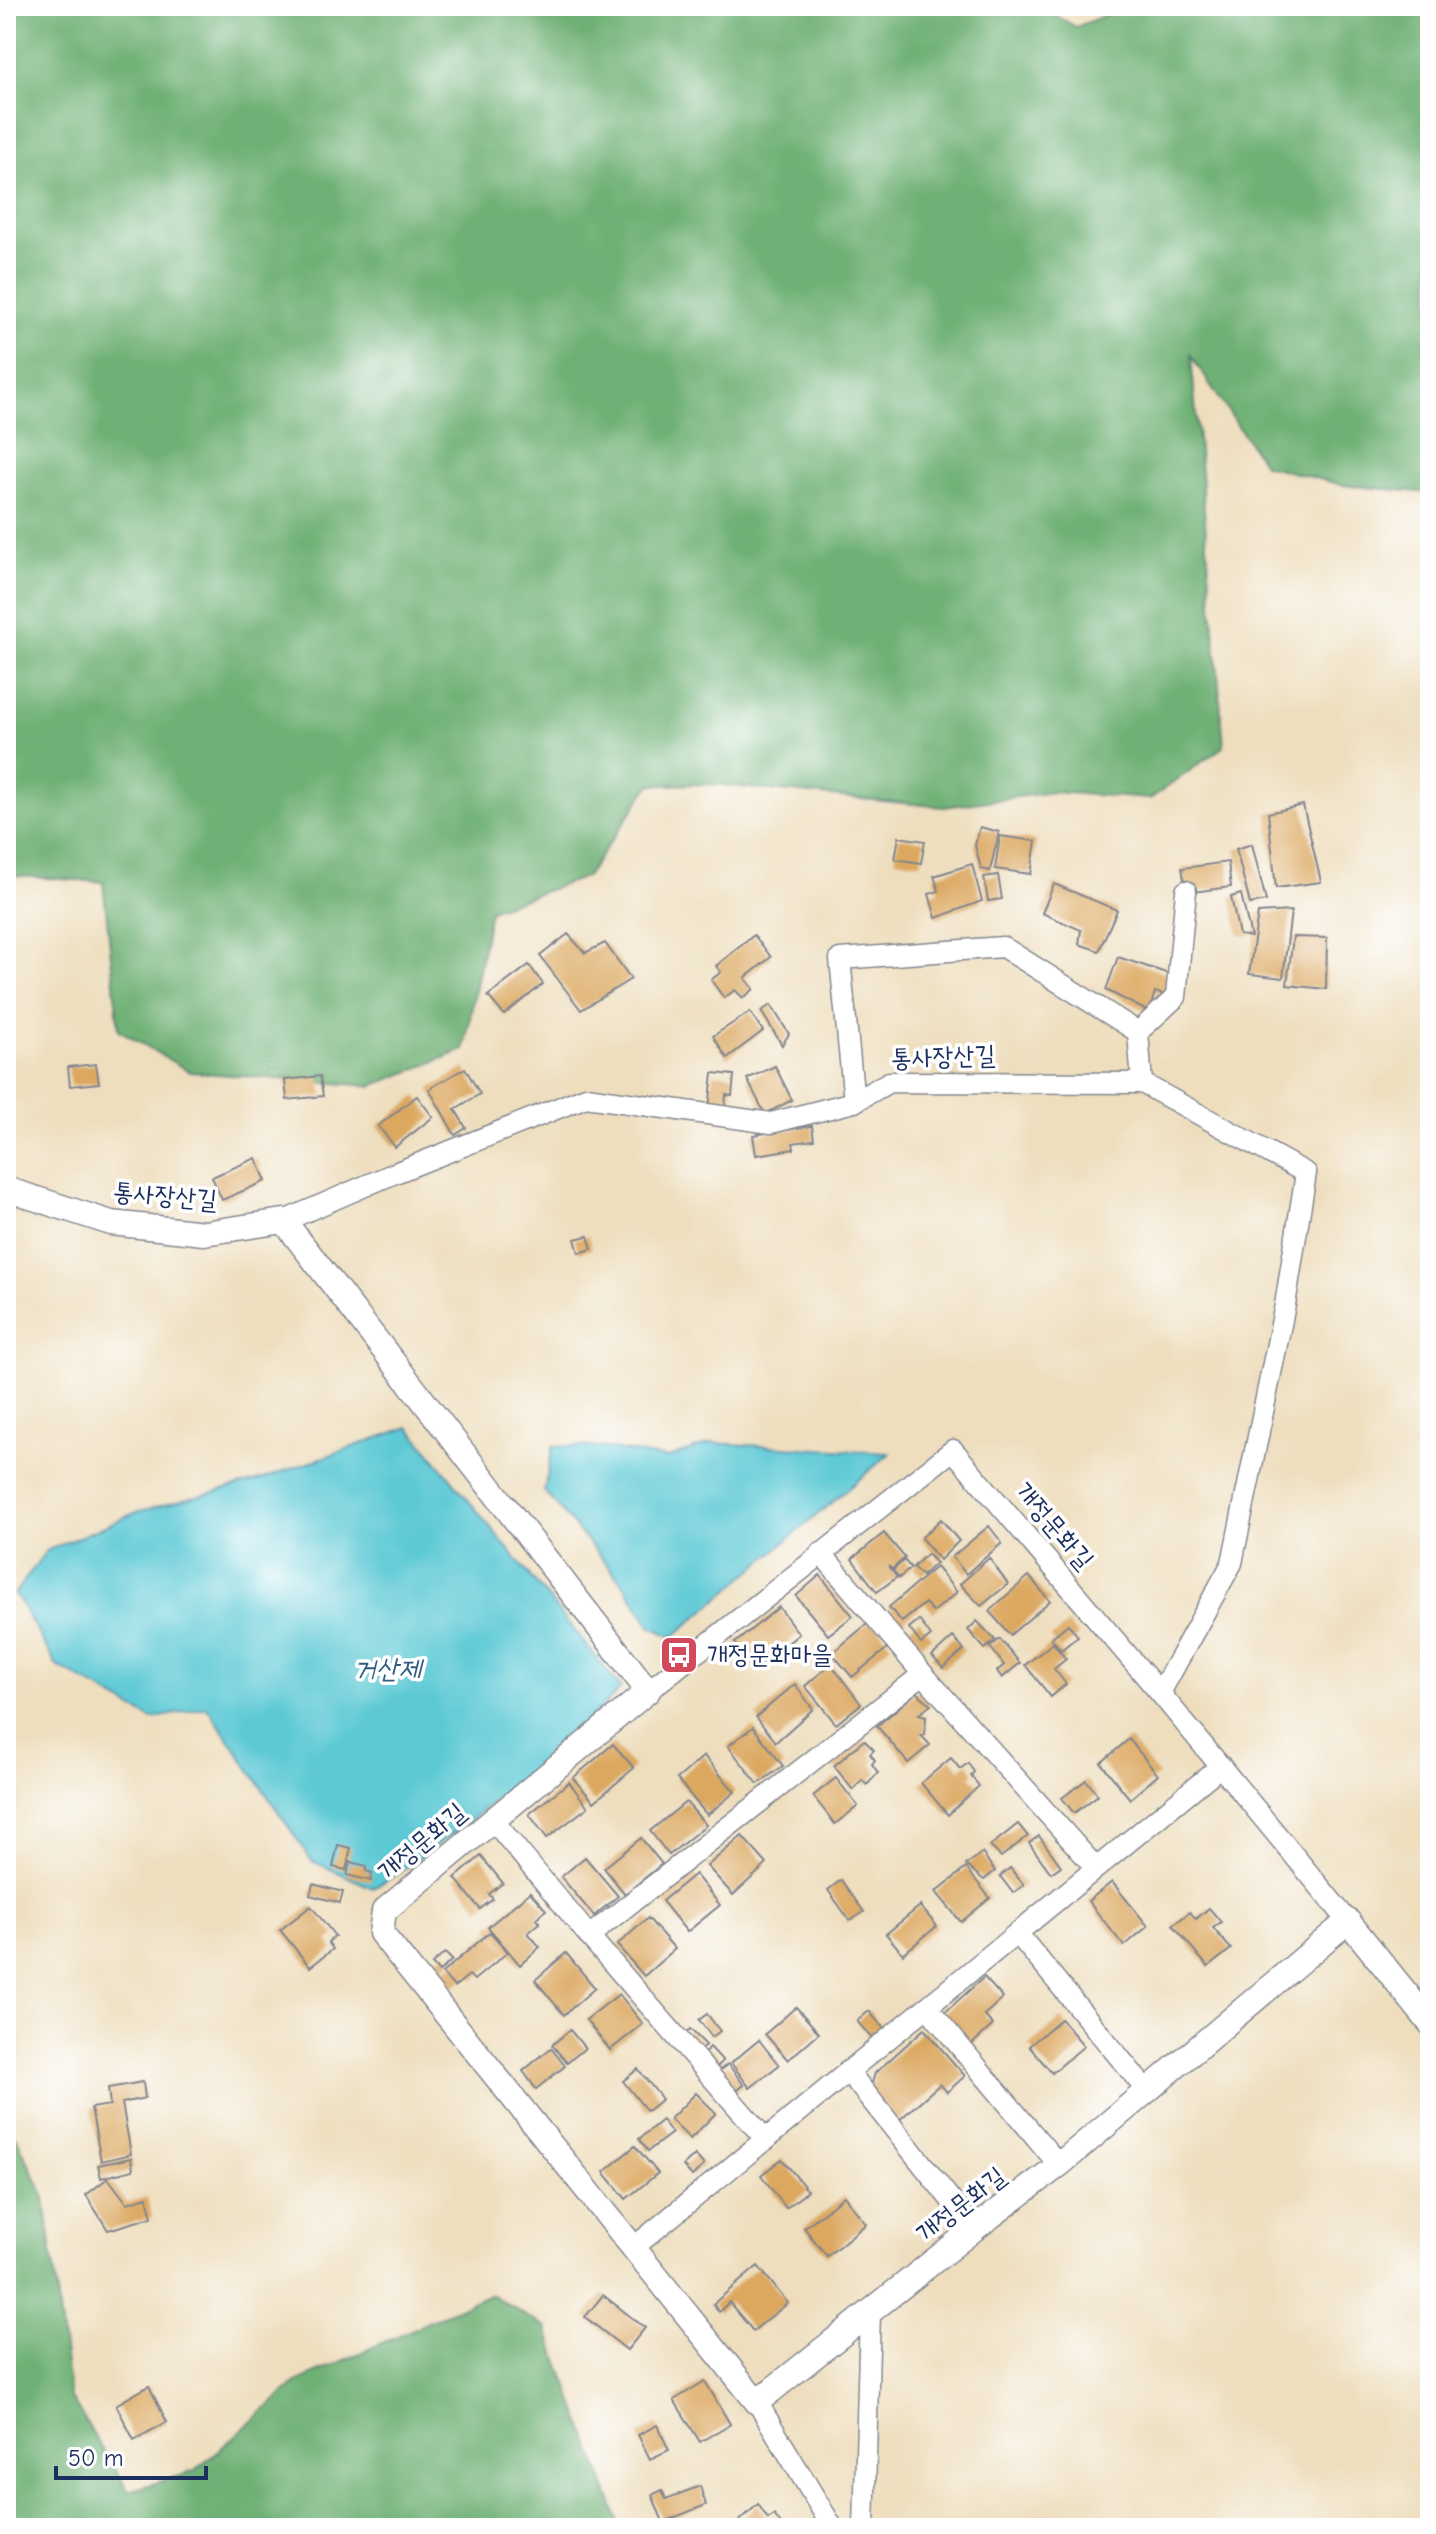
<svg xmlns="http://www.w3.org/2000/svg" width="1436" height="2534" font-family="'Comic Neue','Poor Story',sans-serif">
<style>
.forest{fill:#6eb074;stroke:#447069;stroke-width:2}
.water{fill:#5dc9d5;stroke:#3c7c9a;stroke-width:2}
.building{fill:#dca861}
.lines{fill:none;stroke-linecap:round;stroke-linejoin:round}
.minor-casing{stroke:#84868e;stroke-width:23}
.tertiary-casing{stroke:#84868e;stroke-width:27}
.minor{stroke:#fff;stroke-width:20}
.tertiary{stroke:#fff;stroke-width:24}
.labels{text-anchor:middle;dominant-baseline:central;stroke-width:7;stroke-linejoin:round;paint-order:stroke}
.street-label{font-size:26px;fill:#1b2f5e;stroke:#fff}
.poi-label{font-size:26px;fill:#1b2f5e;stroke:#fff;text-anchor:start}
.water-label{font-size:28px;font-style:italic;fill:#2f5d82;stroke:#fff}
</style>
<rect width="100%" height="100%" fill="#fff"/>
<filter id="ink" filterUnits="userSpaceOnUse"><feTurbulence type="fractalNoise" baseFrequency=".0125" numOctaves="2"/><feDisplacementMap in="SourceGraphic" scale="16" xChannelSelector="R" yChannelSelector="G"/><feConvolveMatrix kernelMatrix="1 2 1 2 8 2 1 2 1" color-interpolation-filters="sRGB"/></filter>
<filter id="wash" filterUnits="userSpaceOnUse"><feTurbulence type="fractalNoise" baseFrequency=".006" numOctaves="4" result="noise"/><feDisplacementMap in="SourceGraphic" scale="32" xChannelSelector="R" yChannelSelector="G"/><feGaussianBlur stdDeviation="1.8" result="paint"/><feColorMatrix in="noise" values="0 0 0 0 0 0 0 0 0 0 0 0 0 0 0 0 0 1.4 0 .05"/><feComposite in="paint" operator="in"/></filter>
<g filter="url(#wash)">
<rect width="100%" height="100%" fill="#eedebe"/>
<!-- forest -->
<g class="forest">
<path d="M6,6H1040L1076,27L1128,6H1430V493L1342,485L1264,465L1191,356L1224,746L1150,799L1052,792L944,807L710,784L650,785L586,877L490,910L464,1050L372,1086L190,1072L119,1030L103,882L6,875Z"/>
<path d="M6,2136H16L45,2198L70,2397L129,2491L195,2471L298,2381L490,2294L546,2328L621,2528H31L6,2517Z"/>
</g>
<!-- water -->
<g class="water">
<path d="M409,1427L621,1688C576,1735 525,1777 474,1817C441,1842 410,1868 373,1888L312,1861L207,1707L152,1719L56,1665L15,1593L46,1551L137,1512L257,1481Z"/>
<path d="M712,1443L890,1453L673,1637L651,1627L623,1583L544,1491L553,1446L599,1447L668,1458Z"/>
</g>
<g id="blocks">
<!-- building -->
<g class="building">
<path d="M1303,805L1321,882L1276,888L1268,813Z"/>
<path d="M980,827L999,832L990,871L981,869L975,845Z"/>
<path d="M1000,836L1036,841L1031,874L995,869Z"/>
<path d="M899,837L925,841L921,863L895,859Z"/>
<path d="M1252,844L1266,901L1250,904L1236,849Z"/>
<path d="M1228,862L1231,887L1193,892L1185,886L1182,868Z"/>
<path d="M972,864L982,901L936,918L929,894L939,891L934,876Z"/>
<path d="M998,875L1002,899L988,901L984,877Z"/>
<path d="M1054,884L1117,910L1099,951L1079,944L1081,930L1042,913Z"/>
<path d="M1241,894L1251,937L1239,935L1231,897Z"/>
<path d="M1291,911L1283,978L1249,974L1258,913Z"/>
<path d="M568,934L585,953L605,943L631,979L581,1010L540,956Z"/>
<path d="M754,935L771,957L745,978L754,989L743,998L735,990L724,998L711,980L721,972L716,966Z"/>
<path d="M1293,937L1327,938L1326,989L1287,985Z"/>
<path d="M1118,957L1175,976L1168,996L1155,992L1149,1012L1106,990Z"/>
<path d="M529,965L543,984L504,1015L488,996Z"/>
<path d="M771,1005L789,1034L782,1045L761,1011Z"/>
<path d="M750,1012L763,1031L727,1058L713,1036Z"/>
<path d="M96,1064L99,1083L70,1086L68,1067Z"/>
<path d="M775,1066L792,1100L765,1114L747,1079Z"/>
<path d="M465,1068L480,1094L455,1109L466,1128L455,1135L429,1089Z"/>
<path d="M713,1073L734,1075L732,1096L726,1095L725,1111L709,1109Z"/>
<path d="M320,1076L323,1096L287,1100L285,1080Z"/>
<path d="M417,1096L433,1117L395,1147L378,1126Z"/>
<path d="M812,1126L814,1140L793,1143L794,1149L756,1155L753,1135Z"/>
<path d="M256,1158L266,1181L222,1200L212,1177Z"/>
<path d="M588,1236L592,1249L579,1253L575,1239Z"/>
<path d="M941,1519L959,1541L940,1560L921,1538Z"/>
<path d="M989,1526L1002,1543L966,1574L952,1557Z"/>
<path d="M884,1533L905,1558L892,1569L888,1566L897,1577L877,1592L852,1559Z"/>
<path d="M927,1554L936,1563L922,1576L913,1567Z"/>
<path d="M989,1558L1008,1584L981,1606L960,1584Z"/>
<path d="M904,1560L911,1568L899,1578L893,1570Z"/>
<path d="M936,1567L957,1592L933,1612L925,1603L902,1622L889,1607Z"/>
<path d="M820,1575L853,1616L828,1635L796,1596Z"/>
<path d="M1029,1576L1050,1601L1010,1635L989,1611Z"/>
<path d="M779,1607L799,1634L755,1670L735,1643Z"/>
<path d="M872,1620L891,1645L852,1677L832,1653Z"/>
<path d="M919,1620L931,1636L921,1644L909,1628Z"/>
<path d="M977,1621L995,1640L985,1649L968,1630Z"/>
<path d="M1068,1624L1078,1636L1061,1650L1051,1638Z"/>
<path d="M953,1637L964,1650L943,1668L932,1656Z"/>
<path d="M1000,1639L1020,1663L1002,1678L997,1671L1004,1665L990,1647Z"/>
<path d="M1053,1643L1066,1659L1054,1669L1066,1684L1051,1697L1025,1665Z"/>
<path d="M831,1664L861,1704L836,1724L805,1686Z"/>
<path d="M795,1684L813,1709L776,1742L756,1717Z"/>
<path d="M917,1692L931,1705L919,1714L926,1716L925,1735H921L930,1745L908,1763L877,1726Z"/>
<path d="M753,1727L783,1766L758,1784L728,1746Z"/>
<path d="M1129,1739L1158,1775L1130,1799L1101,1763Z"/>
<path d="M864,1740L874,1750L870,1754L875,1760L872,1764L878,1773L867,1785L862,1780L853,1790L834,1766Z"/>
<path d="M613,1744L634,1768L594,1802L573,1778Z"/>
<path d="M704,1756L735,1792L707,1815L677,1779Z"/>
<path d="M951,1758L960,1769L968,1763L974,1772L971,1776L979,1786L948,1815L921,1783Z"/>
<path d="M836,1778L858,1806L835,1824L813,1796Z"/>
<path d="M1086,1780L1098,1795L1074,1813L1062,1798Z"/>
<path d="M569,1782L588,1807L547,1838L529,1814Z"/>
<path d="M686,1802L706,1825L669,1855L650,1831Z"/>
<path d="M1018,1824L1028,1836L1001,1857L990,1846Z"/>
<path d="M742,1836L767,1864L733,1895L707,1866Z"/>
<path d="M1039,1836L1061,1866L1051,1873L1029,1843Z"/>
<path d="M641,1838L662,1864L625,1894L604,1868Z"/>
<path d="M338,1845L351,1848L346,1870L333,1867Z"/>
<path d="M982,1853L995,1871L984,1880L966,1865Z"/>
<path d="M481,1856L503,1883L489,1894L493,1899L480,1909L455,1878Z"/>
<path d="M585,1857L618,1896L594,1916L561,1877Z"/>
<path d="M350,1862L367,1866L366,1871L372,1873L371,1881L347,1875Z"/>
<path d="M966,1868L990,1898L961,1922L936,1892Z"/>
<path d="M1010,1868L1024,1885L1013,1893L1000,1876Z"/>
<path d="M695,1874L720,1905L687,1932L662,1901Z"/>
<path d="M841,1880L864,1912L850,1921L828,1890Z"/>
<path d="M1112,1882L1148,1926L1124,1946L1088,1901Z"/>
<path d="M313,1884L343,1892L340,1903L310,1895Z"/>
<path d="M530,1892L546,1910L536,1919L540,1923L528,1933L540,1947L520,1965L488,1927Z"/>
<path d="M311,1906L335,1936L328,1942L333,1949L310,1967L280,1930Z"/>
<path d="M920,1906L937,1926L903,1954L886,1934Z"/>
<path d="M1209,1908L1221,1922L1213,1928L1231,1949L1208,1967L1173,1925L1190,1912L1196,1919Z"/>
<path d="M648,1918L675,1949L644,1976L617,1945Z"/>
<path d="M490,1932L508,1952L474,1980L469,1975L454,1987L442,1973Z"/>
<path d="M445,1953L452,1960L439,1972L432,1964Z"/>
<path d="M566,1953L595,1988L564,2015L535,1980Z"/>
<path d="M984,1977L1003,1998L984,2015L993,2025L970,2046L942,2015Z"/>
<path d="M619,1994L643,2024L610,2050L586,2020Z"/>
<path d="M796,2007L819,2033L788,2060L765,2034Z"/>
<path d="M869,2011L885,2030L873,2040L857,2021Z"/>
<path d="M707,2014L720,2031L712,2037L699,2020Z"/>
<path d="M1061,2019L1084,2046L1052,2073L1029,2046Z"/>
<path d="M690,2029L706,2045L699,2049L686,2034Z"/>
<path d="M924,2029L965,2076L947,2092L940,2084L898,2121L870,2090L875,2073Z"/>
<path d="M570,2030L585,2048L567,2063L552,2045Z"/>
<path d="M759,2040L779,2065L750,2088L731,2063Z"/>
<path d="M710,2047L723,2061L716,2068L703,2054Z"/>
<path d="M551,2048L565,2066L536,2089L523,2071Z"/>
<path d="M728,2064L744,2085L735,2092L719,2071Z"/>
<path d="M638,2069L662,2099L647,2111L623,2081Z"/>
<path d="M143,2082L145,2098L122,2103L131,2154L101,2161L91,2108L110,2105L108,2088Z"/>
<path d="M696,2093L716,2113L690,2139L670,2119Z"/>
<path d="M662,2120L672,2133L648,2151L639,2139Z"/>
<path d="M635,2146L658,2173L626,2199L604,2172Z"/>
<path d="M695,2155L704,2165L692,2176L683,2166Z"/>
<path d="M131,2158L133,2170L101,2178L98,2165Z"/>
<path d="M782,2159L808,2191L786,2208L761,2175Z"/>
<path d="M108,2178L127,2203L147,2197L152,2217L108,2230L86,2195Z"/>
<path d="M844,2196L866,2224L827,2256L804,2228Z"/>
<path d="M758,2266L788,2303L753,2331L729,2302L719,2312L713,2304Z"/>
<path d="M603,2295L645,2328L627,2350L585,2317Z"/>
<path d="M705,2381L730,2424L700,2442L674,2400Z"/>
<path d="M149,2386L167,2422L134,2440L116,2405Z"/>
<path d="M657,2425L669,2450L650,2459L638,2435Z"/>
<path d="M700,2486L706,2505L663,2522L652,2495L662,2490L666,2499Z"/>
<path d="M758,2504L768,2519L774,2515L784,2528H732Z"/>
</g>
</g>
</g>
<g filter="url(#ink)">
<use href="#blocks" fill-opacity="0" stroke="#84868e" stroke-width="2"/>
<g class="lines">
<defs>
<g id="minor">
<path d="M1142,1083L1138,1032L1176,997L1186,891"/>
<path d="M854,1102L840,959L1003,947L1138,1032"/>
<path d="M284,1221L395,1173L586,1097L771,1123L854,1102L889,1082L1142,1083L1306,1173L1285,1305L1232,1563L1160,1693"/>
<path d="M821,1553L923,1674L1096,1868"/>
<path d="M648,1691L953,1450L1160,1693L1348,1921"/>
<path d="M492,1819L589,1936L766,2140"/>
<path d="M1017,1933L1147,2091"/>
<path d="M589,1936L923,1674"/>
<path d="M927,2007L1059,2165"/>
<path d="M848,2071L974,2229"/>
<path d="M633,2248L1221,1766"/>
<path d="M757,2402L833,2528"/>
<path d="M864,2528L870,2312"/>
</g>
<path id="tertiary" d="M6,1189L111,1223L204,1233L284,1221L648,1691L384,1911L381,1933L757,2402L974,2229L1059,2165L1348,1921L1430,2023"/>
</defs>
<!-- minor casing -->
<use href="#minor" class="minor-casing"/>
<!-- tertiary casing -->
<use href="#tertiary" class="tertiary-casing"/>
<!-- minor -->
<use href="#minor" class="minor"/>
<!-- tertiary -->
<use href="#tertiary" class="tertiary"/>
</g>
</g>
<!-- icons -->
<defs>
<symbol id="bus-square" viewBox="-11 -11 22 22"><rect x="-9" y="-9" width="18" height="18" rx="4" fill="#d1495b" stroke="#fff"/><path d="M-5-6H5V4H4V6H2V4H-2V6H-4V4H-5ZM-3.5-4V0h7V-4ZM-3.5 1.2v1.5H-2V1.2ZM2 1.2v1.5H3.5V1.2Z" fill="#fff"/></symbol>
</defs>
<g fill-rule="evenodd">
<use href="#bus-square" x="657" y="1633" width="44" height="44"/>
</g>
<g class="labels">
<!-- street labels -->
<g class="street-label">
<text transform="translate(943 1057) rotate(-2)">통사장산길</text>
<text transform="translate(165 1196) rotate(5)">통사장산길</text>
<text transform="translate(1054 1526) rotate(49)">개정문화길</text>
<text transform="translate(422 1842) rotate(-40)">개정문화길</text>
<text transform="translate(961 2205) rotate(-38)">개정문화길</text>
</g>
<!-- poi labels -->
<g class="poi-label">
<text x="707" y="1655">개정문화마을</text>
</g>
<!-- water labels -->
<g class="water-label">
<text x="387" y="1669">거산제</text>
</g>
</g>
<!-- margin -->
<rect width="1436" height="2534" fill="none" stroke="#fff" stroke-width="32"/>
<!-- scale -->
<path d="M56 2466v12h150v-12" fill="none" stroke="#1b2f5e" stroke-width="4"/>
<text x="68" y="2466" font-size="24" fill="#1b2f5e" stroke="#ffffff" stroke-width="6" paint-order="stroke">50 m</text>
</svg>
